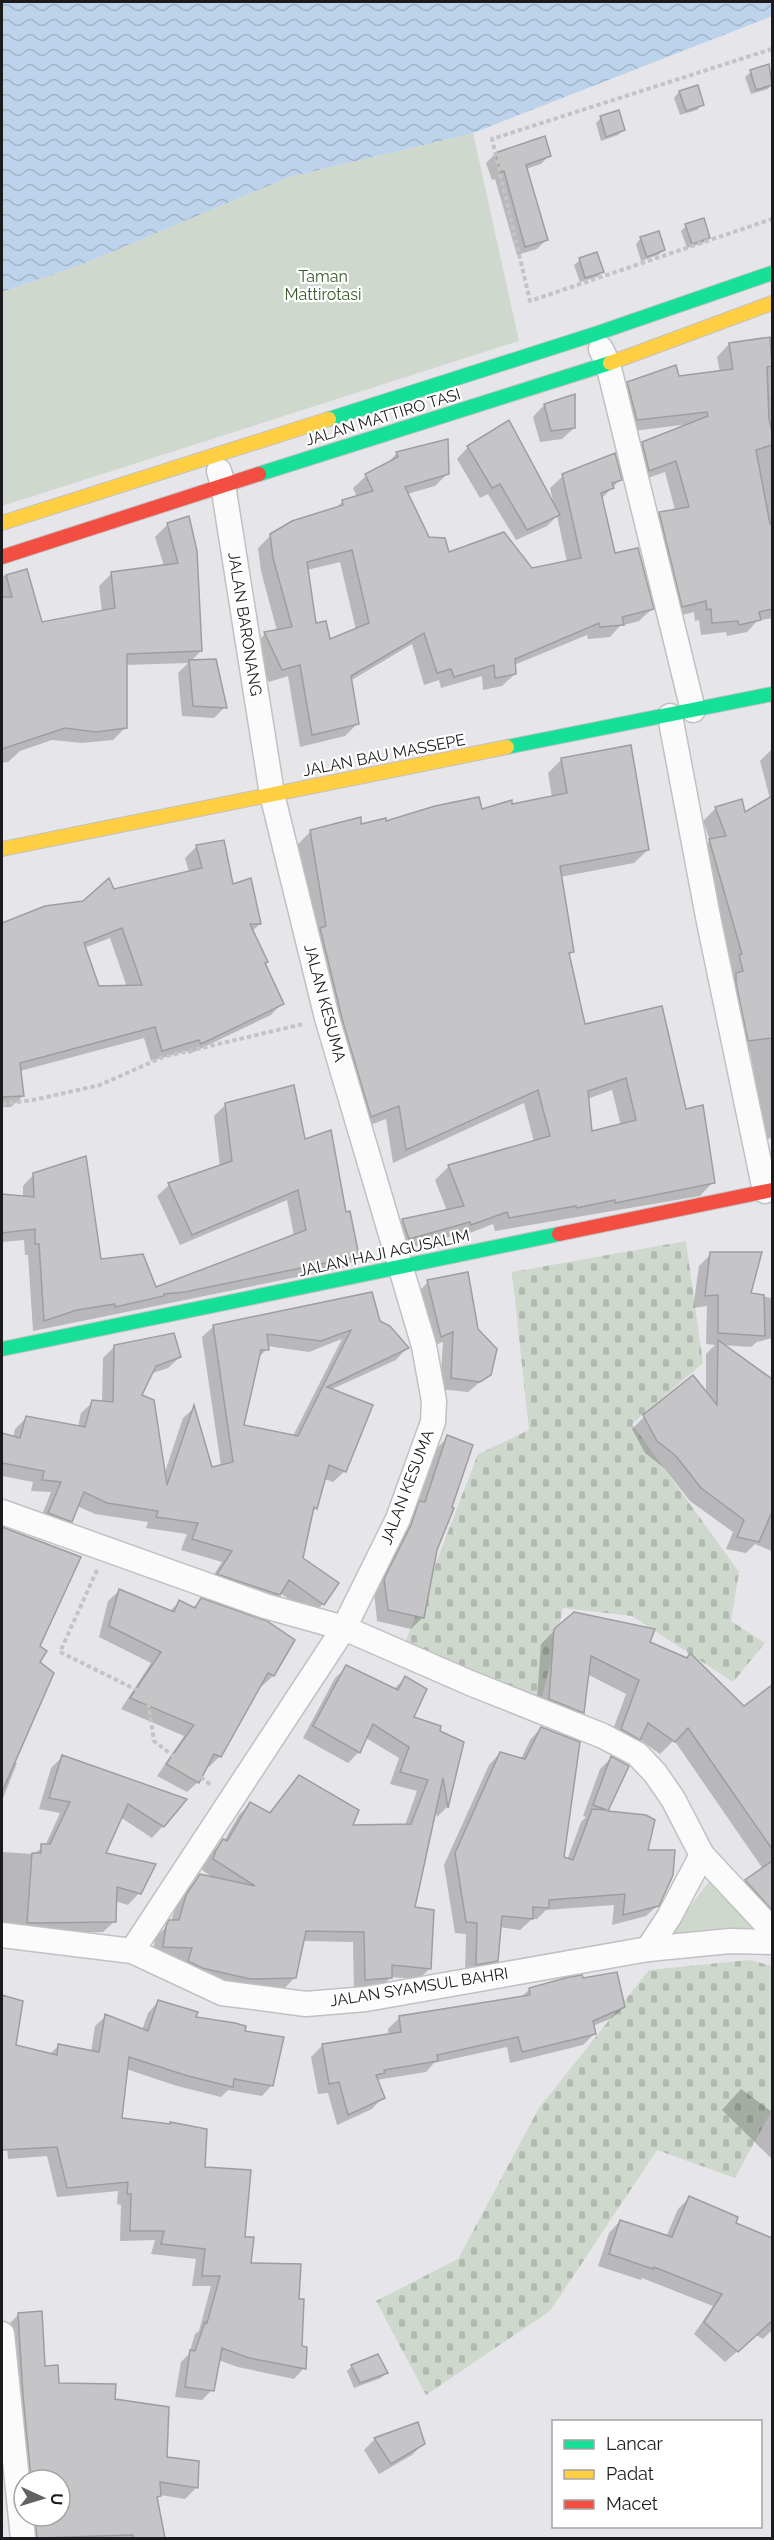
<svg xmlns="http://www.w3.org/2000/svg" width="774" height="2540" font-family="Raleway,sans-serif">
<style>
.cemetery{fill:url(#cemetery-stones)}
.park{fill:#cfd8cd}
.water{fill:url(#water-waves)}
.shadow{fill:#0003;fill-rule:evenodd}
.building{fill:#c5c5c8;stroke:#9e9ea1;stroke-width:1.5;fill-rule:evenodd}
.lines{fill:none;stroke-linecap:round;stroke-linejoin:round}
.street-casing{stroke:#c1c1c3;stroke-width:27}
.fast-casing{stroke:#c1c1c3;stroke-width:16}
.slow-casing{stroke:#c1c1c3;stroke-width:16}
.jam-casing{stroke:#c1c1c3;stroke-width:16}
.path{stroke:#c4c4c5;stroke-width:4;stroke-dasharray:4.5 3;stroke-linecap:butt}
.street{stroke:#fbfbfc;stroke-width:24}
.fast{stroke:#16e098;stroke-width:14}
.slow{stroke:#ffcf43;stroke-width:14}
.jam{stroke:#f24e42;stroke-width:14}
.labels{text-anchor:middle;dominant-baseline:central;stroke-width:4.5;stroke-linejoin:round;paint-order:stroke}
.park-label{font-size:16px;fill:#385b27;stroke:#fff}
.street-label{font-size:16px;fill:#1b1b1d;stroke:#fff}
</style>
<defs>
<pattern id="cemetery-stones" width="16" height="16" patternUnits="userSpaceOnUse" patternTransform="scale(1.5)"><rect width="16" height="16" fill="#cfd8cd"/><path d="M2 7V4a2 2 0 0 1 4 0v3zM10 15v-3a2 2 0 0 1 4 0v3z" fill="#b1b9b0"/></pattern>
<pattern id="water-waves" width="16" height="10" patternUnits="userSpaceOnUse" patternTransform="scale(1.5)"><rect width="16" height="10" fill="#bdd2eb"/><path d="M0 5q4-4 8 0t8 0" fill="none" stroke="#a2b4c9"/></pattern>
</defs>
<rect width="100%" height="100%" fill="#e6e6ea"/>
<!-- cemetery -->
<g class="cemetery">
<path d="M686,1241L703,1363L632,1424L739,1572L731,1621L765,1643L733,1682L632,1616L563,1608L541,1702L405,1643L478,1454L529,1430L512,1272Z"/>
<path d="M750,1960L772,1966V2110L735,2178L657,2150L550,2311L426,2395L376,2301L458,2259L539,2108L649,1970Z"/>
</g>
<!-- park -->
<g class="park">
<path d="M473,133L519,341L2,506V292L83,264L289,177Z"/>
<path d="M710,1880L764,1934L665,1940Z"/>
</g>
<!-- water -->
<path class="water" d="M2,2H772V16L473,133L289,177L83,264L2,292Z"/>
<!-- shadow -->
<g class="shadow">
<path d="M768,66L772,84L768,89L751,94L745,77L751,72Z"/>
<path d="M679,92L702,104L697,110L680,115L674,98Z"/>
<path d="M601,118L623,130L618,135L601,141L596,123Z"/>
<path d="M495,154L550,155L541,164L526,169L546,240L537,249L517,255L495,179L492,180L486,163Z"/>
<path d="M686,226L709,238L703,243L687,248L681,231Z"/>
<path d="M641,238L664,250L658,255L641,261L636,244Z"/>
<path d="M580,260L602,272L597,277L580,282L574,265Z"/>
<path d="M772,338V618L757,621L747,632L727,636L726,632L701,635L699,620L695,621L694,612L670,618L648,525L660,513L675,510L665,472L637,482L631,456L643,444L690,424L625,432L616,395L628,383L720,372L717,357L729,344Z"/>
<path d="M544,405L574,428L562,439L540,442L533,417Z"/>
<path d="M468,447L554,506L550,488L563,476L620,480L601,499L614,555L652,609L639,621L620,626L610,637L588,639L587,635L514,665L515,674L502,686L483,690L482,676L441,688L439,680L424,685L412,644L350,681L358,723L345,736L300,747L288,676L269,682L253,646L265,634L277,631L261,571L258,548L271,535L334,510L343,501L357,497L353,488L366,476L385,466L397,453L447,474L435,486L407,494L428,539L448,554L532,570L567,562L557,516L547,526L516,540L488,494L480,498L457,459ZM340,562L356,630L329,641L315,624L307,570Z"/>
<path d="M188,518L201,651L190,662L225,707L214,718L182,716L178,673L188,663L125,665L126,727L113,740L82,743L52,740L20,751L8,762L2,763V576L26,570L41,624L102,612L99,586L111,574L164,566L155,537L168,524Z"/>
<path d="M772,749V1138L766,1139L750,1051L736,1053L697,854L710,841L703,821L716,808L744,815L770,799L760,761Z"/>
<path d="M562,759L648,850L634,863L560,877L572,952L568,956L584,1026L685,1111L713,1182L700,1196L495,1231L493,1224L457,1238L456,1235L395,1252L389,1234L403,1220L447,1211L435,1180L449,1166L534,1142L524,1103L393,1163L386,1119L357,1130L312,938L297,845L311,831L481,811L552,797L548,773ZM612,1090L621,1126L591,1132L587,1099Z"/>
<path d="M196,847L232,886L260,924L252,931L263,964L282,1003L271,1015L189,1054L187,1051L151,1061L144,1038L20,1071L23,1096L11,1107H2V925L45,907L83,902L113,891L189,872L185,858ZM110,938L127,987H98L84,948Z"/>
<path d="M226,1104L304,1141L345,1213L358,1256L346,1267L33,1331L28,1255H25L24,1240L2,1242V1195L23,1197V1186L34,1174L100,1260L155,1289L294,1236L287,1200L180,1245L157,1196L169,1185L220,1167L214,1116Z"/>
<path d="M711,1254L749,1294L772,1298V1338L757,1342L751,1347L722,1345L772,1381V1388L746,1415L755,1424L772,1431V1551L755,1544L746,1553L726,1549L733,1532L690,1501L664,1468L645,1453L632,1429L644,1417L706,1394V1354L715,1345L706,1344L707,1306L693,1308L699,1266Z"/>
<path d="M428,1282L477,1330L490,1374L468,1392L440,1389L443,1342L430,1347L417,1293Z"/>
<path d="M379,1322L407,1348L396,1360L330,1390L345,1471L333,1482L324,1479L316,1508L312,1512L302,1559L323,1604L312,1615L280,1593L268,1606L207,1585L222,1562L181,1550L187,1534L146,1528L148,1522L95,1514L77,1506L71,1521L59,1532L38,1525L51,1492L31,1491L33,1482L2,1476V1434L13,1438L15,1429L27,1417L78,1427L81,1413L93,1402L102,1403L103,1358L115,1346L180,1357L168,1368L150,1374L140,1396L164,1475L183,1418L194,1408L211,1469L221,1466L202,1337L214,1326ZM342,1339L293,1436L242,1426L258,1358L267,1349V1346L309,1352Z"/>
<path d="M448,1437L436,1550L422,1618L411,1629L377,1621L374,1591L409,1514L417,1506L437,1448Z"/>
<path d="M2,1535L7,1538L38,1646V1662L13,1762L17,1763L2,1801Z"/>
<path d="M119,1591L169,1612L180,1601L193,1608L201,1600L273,1676L262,1686L260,1685L220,1756L209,1767L206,1766L198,1782L187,1792L157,1776L184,1736L121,1709L151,1663L99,1637L108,1601Z"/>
<path d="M555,1630L648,1643L744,1708L772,1687V1917L732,1894L746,1881L763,1869L674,1740L660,1754L639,1739L625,1752L608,1743L626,1694L587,1674L582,1712L569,1726L536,1713L541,1644Z"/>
<path d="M347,1667L393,1690L405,1678L412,1718L463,1742L447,1807L437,1817L435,1806L413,1909L430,1968L419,1979L391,1977L379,1989L354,1991L353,1942L303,1941L295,1977L284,1989H238L177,1973L182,1959L153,1958L155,1938L171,1922L175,1908L189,1887L200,1876L215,1879L202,1870L205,1862L212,1852L224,1841L239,1815L250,1804L268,1814L299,1777L351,1826L405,1825L417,1791L390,1784L399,1758L366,1738L359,1752L348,1763L303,1738L335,1678Z"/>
<path d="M541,1728L562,1859L567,1860L581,1822L586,1817L583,1816L600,1769L611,1758L627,1767L606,1812L646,1852L658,1905L646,1916L612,1925L614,1905L546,1910L537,1919H532L520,1930L499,1927L497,1960L485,1972L465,1975L466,1934L455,1933L444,1865L489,1765L500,1753L521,1759L530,1740Z"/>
<path d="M62,1757L163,1826L152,1838L120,1817L103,1854L139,1893L128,1905L115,1901V1921L103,1932L17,1934L2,1926V1852L33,1854L45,1846L60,1813L39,1809L51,1768Z"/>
<path d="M530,1989L624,2007L612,2018L593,2026L595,2033L583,2045L510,2063L507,2047L434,2063L426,2072L376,2080L383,2097L372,2109L337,2125L328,2093L318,2094L311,2057L322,2046L389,2036L388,2029L399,2018L520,1998Z"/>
<path d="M2,1996L21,2002L14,2046L49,2055L58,2046L91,2052L95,2026L106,2016L142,2030L148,2013L158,2002L194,2019L243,2032L272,2085L262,2096L228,2090L221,2097L177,2086L126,2069L120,2119L168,2126L170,2123L204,2169L244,2238L250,2264L298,2300L300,2347L304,2368L294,2379L238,2367L218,2360L212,2390L202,2400L175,2397L181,2362L189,2354L195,2334L199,2331L211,2286H192L196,2259L151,2254L155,2240L120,2241L121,2205L117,2204L118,2191L57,2197L47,2156L8,2159L6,2133L2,2132Z"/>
<path d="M741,2089L772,2112V2159L722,2110Z"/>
<path d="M689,2198L734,2223L772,2239V2333L770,2332L763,2339L756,2335L725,2362L694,2334L713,2306L642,2278L641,2280L598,2266L609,2233L620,2221L666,2237L678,2209Z"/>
<path d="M19,2314L44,2367L57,2384L114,2400L165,2459L197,2487L185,2499L160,2495L156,2499L163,2538H23L7,2326ZM24,2480H60V2516H24Z"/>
<path d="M352,2366L386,2373L381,2378L354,2388L347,2371Z"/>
<path d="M375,2439L423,2444L412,2455L379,2474L364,2450Z"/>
</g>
<!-- building -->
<g class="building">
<path d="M769,64L772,85L756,90L750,70Z"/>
<path d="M698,85L704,105L686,111L679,91Z"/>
<path d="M619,110L625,130L606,137L600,116Z"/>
<path d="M545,136L551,156L526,165L548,240L525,247L504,171L501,172L495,153Z"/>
<path d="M704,218L710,238L692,244L685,224Z"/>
<path d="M659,231L665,250L647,257L640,237Z"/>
<path d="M597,252L604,272L585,278L579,258Z"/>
<path d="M770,337L772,366L767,367L769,419L772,432V445L756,450L770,524L772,523V609L759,612L761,620L739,625L738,621L712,623L711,609L707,610L706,601L682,607L659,512L689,507L676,461L649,471L642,442L708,416L707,412L637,420L627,382L676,365L679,376L733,369L729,343Z"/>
<path d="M575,394V428L551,431L544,404Z"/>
<path d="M509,420L560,515L527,530L500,484L492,488L467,446Z"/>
<path d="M448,439L449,474L405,487L429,537L445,538L449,552L504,532L532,568L581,558L562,474L615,453L622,480L612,483L614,488L601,493L615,553L638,548L654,609L622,617L624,625L600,627L599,623L515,659L516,674L495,678L494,665L454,677L451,669L437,673L424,633L351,676L359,724L312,735L300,665L282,670L264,632L292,627L273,558L270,534L292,521L343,505L342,500L373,491L365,474L398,457L396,452ZM352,550L369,623L330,639L326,621L316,623L307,562Z"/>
<path d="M189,516L197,551L202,651L127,654V728L96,732L65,728L2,749V597H12L6,575L27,569L42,622L115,608L111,572L178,563L167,523Z"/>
<path d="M216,659L227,708L193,706L189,660Z"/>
<path d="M631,745L649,850L560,866L574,952L569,953L585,1024L662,1006L686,1109L703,1105L715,1183L615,1203V1200L576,1208V1206L509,1218L507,1212L471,1225L470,1222L409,1239L402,1219L464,1206L448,1165L550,1136L538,1090L406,1150L399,1106L371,1117L344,1026L320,928L326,926L310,830L361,817V824L386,818V821L435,806L479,797L482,809L512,800V804L567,793L561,758ZM626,1078L636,1120L592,1131L588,1091Z"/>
<path d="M772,796V1038L748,1041L736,983V973L743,971L739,955L742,954L709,839L726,836L715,807L742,799L745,812Z"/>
<path d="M224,840L233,884L251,878L261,924H250L268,962L265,963L284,1004L201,1044L199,1040L162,1051L155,1027L20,1063L24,1096L2,1097V923L45,906L83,901L109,878L114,889L202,868L196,845ZM122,928L142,985L99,986L84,943Z"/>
<path d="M294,1085L305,1139L331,1130L346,1212L350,1211L359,1256L185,1292L164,1294V1296L115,1307V1304L77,1310L44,1321L39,1244H35V1229L2,1233V1194L34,1197L33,1173L86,1156L101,1259L143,1254L156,1287L306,1230L298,1190L192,1235L168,1183L232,1161L225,1103Z"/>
<path d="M710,1252H762L751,1293L764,1295L765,1336L718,1333V1295L705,1296Z"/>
<path d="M468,1272L478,1329L497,1349L491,1375L480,1382L451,1378L453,1332L441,1337L427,1280Z"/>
<path d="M372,1292L380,1321L390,1326L409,1348L327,1387L373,1405L346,1472L329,1465L317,1509L314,1507L303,1558L339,1583L324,1605L289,1580L280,1595L217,1574L232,1551L192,1539L198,1523L156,1517L158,1511L107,1503L84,1492L72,1522L48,1513L61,1482L42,1480L44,1471L2,1463V1433L20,1438L26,1416L85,1427L92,1400L113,1402L114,1345L174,1333L181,1357L156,1366L142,1395L154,1400L167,1485L194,1405L212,1467L233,1462L213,1325ZM351,1330L298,1436L244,1425L261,1350H269L267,1334L321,1341Z"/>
<path d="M718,1340L772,1379V1512L759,1542L737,1537L744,1520L701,1488L676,1456L657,1441L643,1415L693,1375L717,1405Z"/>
<path d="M447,1435L473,1445L452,1507L454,1508L437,1550L424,1618L388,1610L384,1579L411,1525L419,1501L425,1502Z"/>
<path d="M2,1527L81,1557L40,1646L47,1651L40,1662L54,1673L2,1792Z"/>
<path d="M119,1589L174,1612L179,1600L195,1608L201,1598L267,1621L295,1640L274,1676L268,1673L221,1757L214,1754L199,1783L166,1764L194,1725L130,1698L161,1652L109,1626Z"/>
<path d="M574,1612L655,1629L650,1642L687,1658L690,1653L744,1706L772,1685V1849L688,1728L675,1742L648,1723L640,1740L621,1729L639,1680L591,1656L584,1713L549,1699L554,1629Z"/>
<path d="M346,1665L398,1690L405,1676L427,1689L414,1717L441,1726L440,1731L464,1742L448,1808L443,1778L415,1907L434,1910L431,1969L392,1965V1978L365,1980L364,1932L306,1931L296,1978L250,1979L202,1968L188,1961L192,1948L163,1947L166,1926L169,1920H179L186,1895L200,1874L255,1886L213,1859L216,1850L223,1839L227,1841L250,1802L270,1813L299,1775L359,1810L353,1825L411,1824L428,1780L400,1772L409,1747L373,1724L360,1753L313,1726Z"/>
<path d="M541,1727L580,1742L564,1857L573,1860L592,1809L607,1810L593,1805L611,1756L629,1766L608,1811L646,1815L655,1820L648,1850H675L673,1875L659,1906L623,1915L625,1894L549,1900V1908L533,1907V1919L502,1916L498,1961L476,1965L477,1923L466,1922L455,1853L500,1752L525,1759Z"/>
<path d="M62,1755L187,1799L164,1827L128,1804L106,1853L156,1864L141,1894L117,1887L116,1922L27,1923L32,1853H41V1844H50L70,1802L49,1798Z"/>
<path d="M772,1861V1910L745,1880Z"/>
<path d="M617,1972L625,2007L593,2021L596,2034L522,2052L518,2037L437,2055L438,2061L384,2070L385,2073L376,2075L385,2098L348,2115L339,2082L329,2084L322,2044L401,2032L399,2016L530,1995L529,1988L569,1977L582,1975L583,1978Z"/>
<path d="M2,1995L23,2001L16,2045L57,2055L58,2044L99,2052L105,2014L148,2031L158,2000L198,2012L196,2017L235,2023L246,2026L245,2031L284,2037L273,2086L234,2079L233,2087L188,2076L129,2057L122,2118L170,2124V2122L207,2129L205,2167L251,2170L245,2237H254L251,2263L301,2264L299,2299H304L302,2346L307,2347L306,2369L249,2358L222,2348L214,2391L185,2387L190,2350L195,2351L205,2322L207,2323L220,2276H202L205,2249L161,2244L164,2231H130L131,2194H127L128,2182L67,2188L57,2147L2,2150Z"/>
<path d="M689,2196L738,2217L736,2223L772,2238V2321L738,2352L704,2322L722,2294L654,2267L653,2269L609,2254L620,2220L672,2237Z"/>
<path d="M42,2311L45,2366L58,2365L59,2383L116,2384L115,2399L169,2407L167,2457L199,2461L198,2488L160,2482L161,2496L157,2497L165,2538H133V2535L37,2538L35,2516H60V2480H31L23,2395L18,2313Z"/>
<path d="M378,2354L388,2373L360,2383L351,2365Z"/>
<path d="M418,2422L425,2444L391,2464L374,2438Z"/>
</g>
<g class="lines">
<defs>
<g id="street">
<path d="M601,349L608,364L693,710"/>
<path d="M670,716L709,922L765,1191"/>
<path d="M2,1512L265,1606L344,1628L470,1683L603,1736L637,1754L655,1773L673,1799L702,1855L772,1930"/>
<path d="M2,1935L132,1951L222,1993L306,2004L366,1999L648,1949L730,1941L772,1942"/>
<path d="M648,1949L669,1917L702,1855"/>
<path d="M132,1951L344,1628L398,1519L433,1422L434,1401L424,1346L327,1018L272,794L223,485L219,471"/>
<path d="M2,2334L23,2538"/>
</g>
<g id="fast">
<path d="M329,419L595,334L772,273"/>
<path d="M259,474L610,363"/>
<path d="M507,747L772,694"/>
<path d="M2,1349L559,1234"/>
</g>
<g id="slow">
<path d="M610,363L772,303"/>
<path d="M2,523L329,419"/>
<path d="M2,849L507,747"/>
</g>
<g id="jam">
<path d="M2,557L259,474"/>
<path d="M559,1234L772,1190"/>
</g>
</defs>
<!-- street casing -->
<use href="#street" class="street-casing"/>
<!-- fast casing -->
<use href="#fast" class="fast-casing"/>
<!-- slow casing -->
<use href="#slow" class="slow-casing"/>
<!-- jam casing -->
<use href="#jam" class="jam-casing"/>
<!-- path -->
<g class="path">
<path d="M772,49L492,139L530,301L772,219"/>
<path d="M772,382V396"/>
<path d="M2,1104L33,1100L100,1085L163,1057L303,1024"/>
<path d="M97,1570L60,1652L147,1695L154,1741L211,1785"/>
</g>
<!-- street -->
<use href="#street" class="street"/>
<!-- fast -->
<use href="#fast" class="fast"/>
<!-- slow -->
<use href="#slow" class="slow"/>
<!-- jam -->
<use href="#jam" class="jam"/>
</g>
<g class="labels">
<!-- park labels -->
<g class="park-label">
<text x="323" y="276">Taman<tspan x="323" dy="18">Mattirotasi</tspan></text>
</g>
<!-- street labels -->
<g class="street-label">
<text transform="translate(383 417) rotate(-17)">JALAN MATTIRO TASI</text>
<text transform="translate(245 624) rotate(81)">JALAN BARONANG</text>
<text transform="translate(384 755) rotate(-11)">JALAN BAU MASSEPE</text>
<text transform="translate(325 1003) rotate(75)">JALAN KESUMA</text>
<text transform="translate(384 1253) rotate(-12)">JALAN HAJI AGUSALIM</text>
<text transform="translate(407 1487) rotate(-69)">JALAN KESUMA</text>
<text transform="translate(419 1987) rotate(-9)">JALAN SYAMSUL BAHRI</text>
</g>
</g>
<!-- border -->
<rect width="774" height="2540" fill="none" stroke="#1b1b1d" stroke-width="6"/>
<!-- legend -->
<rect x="552" y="2420" width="210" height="108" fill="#ffffff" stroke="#a4a4a5" stroke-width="1.5"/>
<rect x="564" y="2440" width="30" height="9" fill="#16e098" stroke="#a4a4a5" stroke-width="1.5"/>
<text x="606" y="2450" font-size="18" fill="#1b1b1d">Lancar</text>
<rect x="564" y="2470" width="30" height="9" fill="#ffcf43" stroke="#a4a4a5" stroke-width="1.5"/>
<text x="606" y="2480" font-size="18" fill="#1b1b1d">Padat</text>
<rect x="564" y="2500" width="30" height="9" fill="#f24e42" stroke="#a4a4a5" stroke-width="1.5"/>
<text x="606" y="2510" font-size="18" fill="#1b1b1d">Macet</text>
<!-- north arrow -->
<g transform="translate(42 2498) rotate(94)"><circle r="28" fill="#ffffff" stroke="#a4a4a5" stroke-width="1.5"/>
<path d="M0-4.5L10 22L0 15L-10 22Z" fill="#626265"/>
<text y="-9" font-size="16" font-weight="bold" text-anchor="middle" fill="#1b1b1d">U</text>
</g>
</svg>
